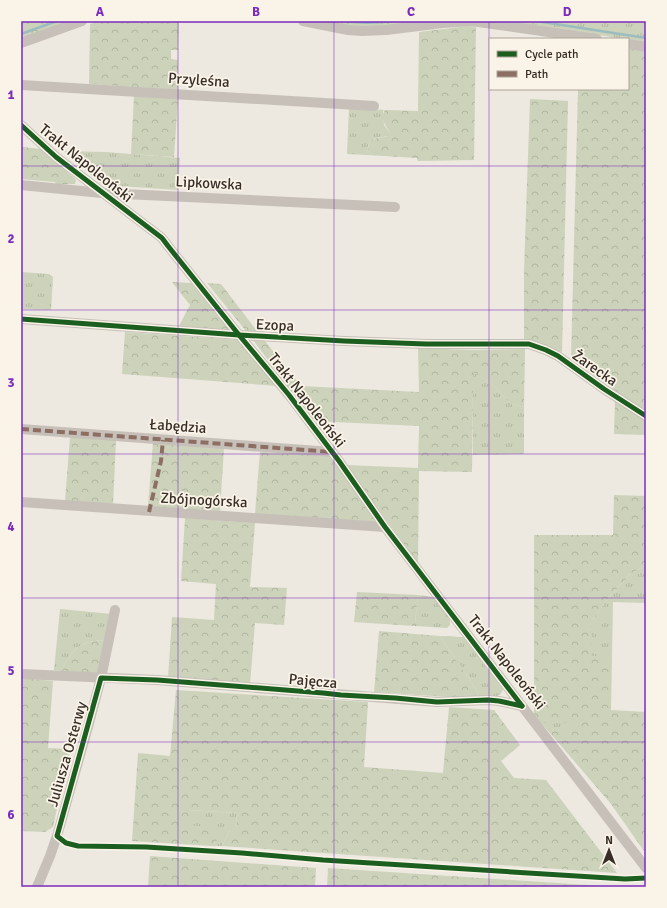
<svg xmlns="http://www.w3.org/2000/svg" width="667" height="908" font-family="Signika,sans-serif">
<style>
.grass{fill:url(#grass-tufts)}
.forest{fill:url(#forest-crowns)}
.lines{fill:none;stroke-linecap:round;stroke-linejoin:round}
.stream{stroke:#9bbdbf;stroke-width:2.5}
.minor{stroke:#c6c0b9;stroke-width:10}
.quiet{stroke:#8d6e63;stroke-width:4;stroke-dasharray:8 4;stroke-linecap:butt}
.cycleway-casing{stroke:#faf3e7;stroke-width:8}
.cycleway{stroke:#1b5e20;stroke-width:5}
.grid{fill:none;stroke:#7b2cbf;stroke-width:1;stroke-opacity:0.55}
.labels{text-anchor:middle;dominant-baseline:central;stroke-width:3.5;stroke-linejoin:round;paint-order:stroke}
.street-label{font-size:15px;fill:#372e27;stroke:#faf3e7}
.neatline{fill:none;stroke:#7b2cbf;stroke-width:1.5}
.grid-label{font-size:13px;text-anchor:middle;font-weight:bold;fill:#7b2cbf}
</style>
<defs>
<pattern id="grass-tufts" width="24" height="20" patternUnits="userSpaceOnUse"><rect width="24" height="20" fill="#ccd3ba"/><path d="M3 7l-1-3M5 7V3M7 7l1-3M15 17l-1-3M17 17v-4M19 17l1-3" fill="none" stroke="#b0b5a0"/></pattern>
<pattern id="forest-crowns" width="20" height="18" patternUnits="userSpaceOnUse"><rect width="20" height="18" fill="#ccd3ba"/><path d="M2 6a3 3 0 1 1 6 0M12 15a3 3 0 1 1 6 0" fill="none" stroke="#b0b5a0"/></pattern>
</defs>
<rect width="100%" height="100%" fill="#ede8e0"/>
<!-- grass -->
<g class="grass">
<path d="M491,21H646V43L582,32Z"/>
<path d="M349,108L385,110L383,111L384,125L390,133L389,136L375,138L368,145L367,155L347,154Z"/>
<path d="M64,151L106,152L180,158L178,190L103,185Z"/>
<path d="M21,272L49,274L53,277L51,310L21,309Z"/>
<path d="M472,371L492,384L511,404L524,407V454L473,455Z"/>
<path d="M646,565V603L613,602L612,656H592V620L609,597L630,574Z"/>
<path d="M417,595L435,597L450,618V625L447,628L415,626C415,615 418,606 417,595Z"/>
<path d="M60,609L112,614L105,640C88,641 78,643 68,659C65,663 63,666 62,671L54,670Z"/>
<path d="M440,636L463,637L503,689C500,700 487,698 478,699L479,694Z"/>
<path d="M541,723H575L580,726L575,729H554L550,733Z"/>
<path d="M189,810L237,813L236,830H230L222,846H212L216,842L189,825Z"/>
</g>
<!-- forest -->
<g class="forest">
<path d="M21,21H73L21,41Z"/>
<path d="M99,21H179L178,50H171V59L178,60V90L89,84L90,24Z"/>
<path d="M315,21H443L370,29Z"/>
<path d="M468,26L476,27L474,160L418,161L417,158L367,155C369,136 373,140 388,136L390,133C386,125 379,119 385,110L418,111L419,32Z"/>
<path d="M628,49L646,52V413L571,358L578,89H628Z"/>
<path d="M134,95L178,98L174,157L131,154Z"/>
<path d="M530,99L568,101L562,352L524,340V270Z"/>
<path d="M21,147L41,149L74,178L76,180L75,184H56L55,182L21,179Z"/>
<path d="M172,282L191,283L230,330L179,326L190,305Z"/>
<path d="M207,283L221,284L257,331H246Z"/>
<path d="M125,332L238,340L278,386L122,374Z"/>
<path d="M253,340L265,341L301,386L419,392L418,348L473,350L525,349L524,407L511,404L492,384L473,372L472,472L419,471L418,563L346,465L418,468L419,426L313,421Z"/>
<path d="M615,400L646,418V435L614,434Z"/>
<path d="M70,437L116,440L113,504L65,501Z"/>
<path d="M153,443L224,448L220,511L148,506Z"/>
<path d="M260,452L330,456L379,522L255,514Z"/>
<path d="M614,495L646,496V565L630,574L609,597L592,620V656H612L611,710L646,712V796L644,851L611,804L550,733L554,729H574L579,726L574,723H541L534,715V535H613Z"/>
<path d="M185,518L255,523L250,587L287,588L284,625L255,623L250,684L168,678L172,617L214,620L216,584L181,581Z"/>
<path d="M357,592L417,595C418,606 415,615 415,626L354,622Z"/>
<path d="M379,631L440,636L479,694L478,699L374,692Z"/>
<path d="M105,640L99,674L62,671C63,666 65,663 68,659C78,643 88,641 105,640Z"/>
<path d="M21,678L53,681L48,748L70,749L53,827L45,832L21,831Z"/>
<path d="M176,690L368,702L364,767L443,773L449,707L494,710L520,745L501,761L514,778L546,780L617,873L222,846L230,830H236L237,813L189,810V825C200,827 212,825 219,835L216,842L212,846L132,841L138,753L170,756Z"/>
<path d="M150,856L316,868L315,887H148Z"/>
<path d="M328,868L619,887H327Z"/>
</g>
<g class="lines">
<!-- stream -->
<g class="stream">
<path d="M345,21C362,24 377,23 393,21"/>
<path d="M536,21L646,38"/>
<path d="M21,34L57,21"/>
</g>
<!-- minor -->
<g class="minor">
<path d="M303,21L348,30L362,31L386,30L443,23L471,21L597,39"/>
<path d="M21,43L82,21"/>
<path d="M628,44L646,47"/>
<path d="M21,85L374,106"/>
<path d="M21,125L56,157L162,238L168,246L239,335L289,395L339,461L385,527L646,868"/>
<path d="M21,185L102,193L395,207"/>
<path d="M21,319L239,335L344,341L426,344H529L546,350L558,356L604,389L646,416"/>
<path d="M21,429L332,452"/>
<path d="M21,502L385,527"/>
<path d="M21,674L157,680L437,702L488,700L499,701L522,706"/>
<path d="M37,887L50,856L57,836L88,727L101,678L115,610"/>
</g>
<!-- quiet -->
<g class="quiet">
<path d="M21,429L332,452"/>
<path d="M149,512L161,461L163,440"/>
</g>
<defs>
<g id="cycleway">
<path d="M21,125L56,157L162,238L168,246L239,335L289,395L339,461L385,527L522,706"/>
<path d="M21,319L239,335L344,341L426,344H529L546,350L558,356L604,389L646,416"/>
<path d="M522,706L499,701L488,700L437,702L395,698L341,695L323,693L157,680L101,678L57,836L66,843L78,846L146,847L242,853L323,860L625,879L646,878"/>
</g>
</defs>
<!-- cycleway casing -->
<use href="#cycleway" class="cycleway-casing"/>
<!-- cycleway -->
<use href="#cycleway" class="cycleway"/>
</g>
<!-- grid -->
<path class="grid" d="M178,21V887M334,21V887M489,21V887M21,166H646M21,310H646M21,454H646M21,598H646M21,742H646"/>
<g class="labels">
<!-- street labels -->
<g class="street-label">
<text transform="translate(199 80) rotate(4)">Przyleśna</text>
<text transform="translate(86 163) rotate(39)">Trakt Napoleoński</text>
<text transform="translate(209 183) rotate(3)">Lipkowska</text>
<text transform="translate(275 325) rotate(3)">Ezopa</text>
<text transform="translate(595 368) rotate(35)">Żarecka</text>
<text transform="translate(307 400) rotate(52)">Trakt Napoleoński</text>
<text transform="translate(178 426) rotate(4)">Łabędzia</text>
<text transform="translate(204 500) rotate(3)">Zbójnogórska</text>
<text transform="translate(507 662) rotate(52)">Trakt Napoleoński</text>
<text transform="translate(313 681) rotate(5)">Pajęcza</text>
<text transform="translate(67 754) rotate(-74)">Juliusza Osterwy</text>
</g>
</g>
<!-- border -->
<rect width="667" height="908" fill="none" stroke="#faf3e7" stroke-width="44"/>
<!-- legend -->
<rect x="489" y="38" width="140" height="52" fill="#faf3e7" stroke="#aca49a"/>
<rect x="497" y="51" width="20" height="6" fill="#1b5e20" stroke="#aca49a"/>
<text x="525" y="58" font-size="12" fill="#372e27">Cycle path</text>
<rect x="497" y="71" width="20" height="6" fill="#8d6e63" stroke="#aca49a"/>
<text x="525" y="78" font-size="12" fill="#372e27">Path</text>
<!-- north arrow -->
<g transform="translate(609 850)" stroke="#faf3e7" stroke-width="3" paint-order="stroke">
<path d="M0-3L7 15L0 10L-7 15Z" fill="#372e27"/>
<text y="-6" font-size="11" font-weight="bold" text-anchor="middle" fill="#372e27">N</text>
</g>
<rect x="22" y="22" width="623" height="864" class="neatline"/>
<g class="grid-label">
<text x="100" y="16">A</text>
<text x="256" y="16">B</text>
<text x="411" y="16">C</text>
<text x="567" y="16">D</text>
<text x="11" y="99">1</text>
<text x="11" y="243">2</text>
<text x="11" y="387">3</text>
<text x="11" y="531">4</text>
<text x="11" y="675">5</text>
<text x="11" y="819">6</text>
</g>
</svg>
